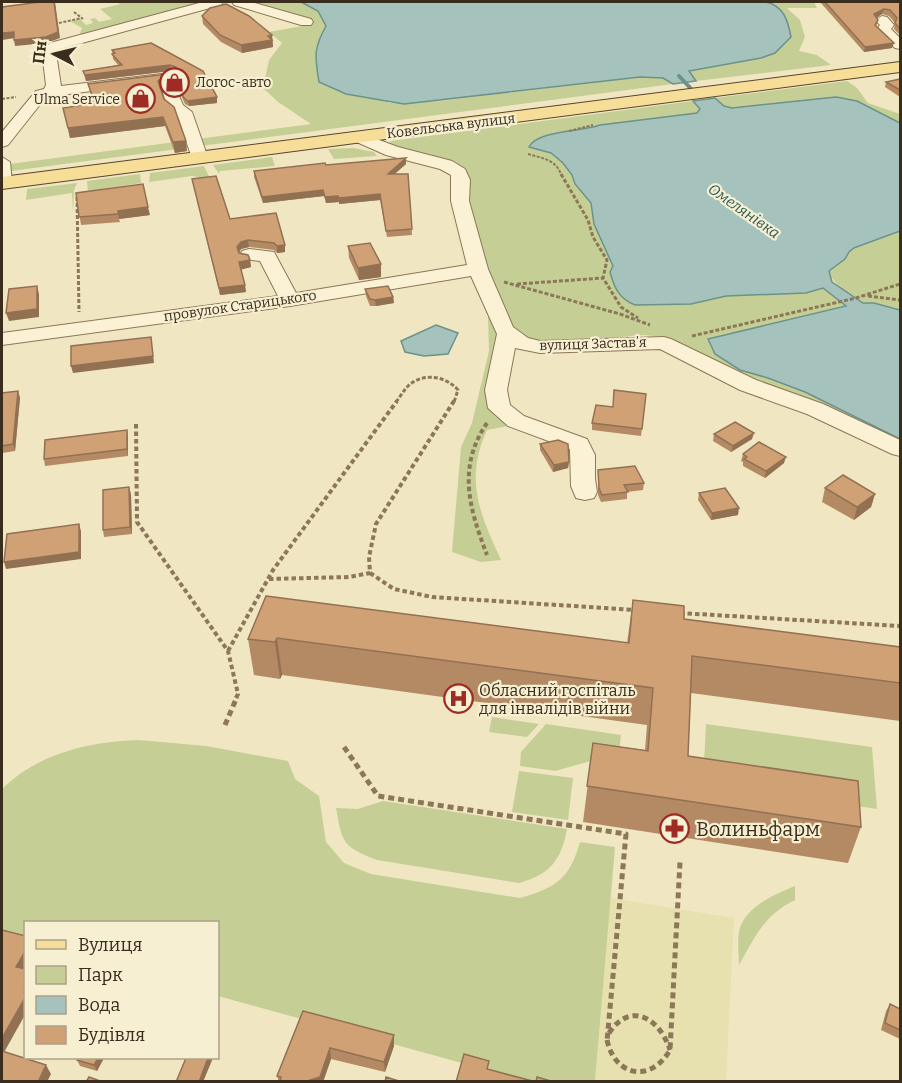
<svg xmlns="http://www.w3.org/2000/svg" width="902" height="1083" font-family="Bitter,serif">
<style>
.farmland{fill:#e7e1af}
.green{fill:#c5cf95}
.water{fill:#a5c3bc;stroke:#6b928b;stroke-width:1.5}
.lines{fill:none;stroke-linecap:round;stroke-linejoin:round}
.stream{stroke:#6b928b;stroke-width:4}
.minor-casing{stroke:#8c7758;stroke-width:2}
.major-casing{stroke:#59442d;stroke-width:2}
.path-far3{stroke:#8c7758;stroke-width:2;stroke-dasharray:3 1.5;stroke-linecap:butt}
.path-far2{stroke:#8c7758;stroke-width:3;stroke-dasharray:4 2;stroke-linecap:butt}
.path-far1{stroke:#8c7758;stroke-width:4;stroke-dasharray:4.5 3;stroke-linecap:butt}
.path{stroke:#8c7758;stroke-width:5;stroke-dasharray:6 4;stroke-linecap:butt}
.minor{fill:#fbf2d6;fill-rule:evenodd}
.major{fill:#f6de98;fill-rule:evenodd}
.wall{fill:#b48a65}
.shaded-wall{fill:#927153}
.building{fill:#d1a176;stroke:#927153;stroke-width:1.5}
.labels{text-anchor:middle;dominant-baseline:central;stroke-width:4.5;stroke-linejoin:round;paint-order:stroke}
.far-poi-label{font-size:14px;fill:#3b2d1d;stroke:#f7efd2;text-anchor:start}
.far-street-label{font-size:14px;fill:#3b2d1d;stroke:#f7efd2}
.far-water-label{font-size:15px;font-style:italic;fill:#2b5b5b;stroke:#f7efd2}
.poi-label{font-size:16px;fill:#3b2d1d;stroke:#f7efd2;text-anchor:start}
.near-poi-label{font-size:20px;fill:#3b2d1d;stroke:#f7efd2;text-anchor:start}
</style>
<rect width="100%" height="100%" fill="#f1e6c2"/>
<!-- farmland -->
<path class="farmland" d="M610,898L734,918L726,1081L595,1082Z"/>
<!-- green -->
<g class="green">
<path d="M117,2H211L148,20L79,36L82,28L70,21L80,19L86,25L93,23L90,19L95,18L99,22L112,19L100,9L120,4Z"/>
<path d="M245,2H338L389,103L440,101L640,77L663,78L673,84L11,171L10,164L311,124L278,102L263,88L269,60L282,43L269,32L302,26L314,21L281,10Z"/>
<path d="M766,2H814L817,8H787L800,20L805,37L799,51L817,55L831,65L696,81L688,71L761,58L791,37C788,21 784,6 766,2Z"/>
<path d="M847,81L857,88L868,103L900,114V123L857,101L836,97L732,108L724,106L715,98Z"/>
<path d="M693,101L700,109L697,113L600,125L589,129L550,135L539,148L551,153L563,163L572,175L575,184L592,203L599,236L609,252L613,266L610,272L691,304L726,296L806,293L823,288L847,307L709,339L740,370L768,378L805,392L900,439V442L819,405L747,379L660,337L645,335C604,337 557,349 517,336L481,265L464,178L392,147L390,141Z"/>
<path d="M354,148L374,152L377,156L334,159L328,149Z"/>
<path d="M272,157L275,166L220,171L219,174L213,165Z"/>
<path d="M204,166L209,176L208,179L192,176L149,182L150,173Z"/>
<path d="M140,174L141,183L88,191L87,181Z"/>
<path d="M77,183L74,190L73,213L72,193L26,200L27,189Z"/>
<path d="M900,231V315L861,306C851,291 834,288 829,271L845,259L849,251Z"/>
<path d="M488,317H496L502,333L491,392L512,425L487,430C464,480 480,514 501,560L481,562L452,552L461,447L472,423L489,351Z"/>
<path d="M492,717L539,724L527,737L489,732Z"/>
<path d="M546,724L621,735L619,753L555,771L520,766L521,752Z"/>
<path d="M706,724L872,747L877,809L703,783Z"/>
<path d="M139,740L206,746L288,761L295,779L319,796L326,842L344,863L371,874L520,898C556,888 570,878 580,842L615,847L595,1081H527L218,996V922H26L25,945L2,936V789C39,753 88,742 139,740Z"/>
<path d="M519,771L573,778L568,820L512,812Z"/>
<path d="M383,801L567,829C561,861 550,874 519,883L377,860C343,847 342,843 336,808L358,809Z"/>
<path d="M795,886V900C764,915 755,937 739,965C739,955 737,943 739,932C743,908 775,894 795,886Z"/>
</g>
<!-- water -->
<g class="water">
<path d="M301,2H766C784,6 788,21 791,37L775,53L761,58L689,71L696,81L673,84L663,78L640,77L404,104L346,94L319,82C315,57 313,49 326,26L318,11Z"/>
<path d="M836,97L857,101L900,123V231L854,248L849,252L845,259L829,271L832,282L863,303H874L900,310V439L805,392L768,378L740,370L715,354L708,339L846,306L823,288L806,293L726,296L691,304L635,305C619,299 614,287 610,272L613,266L594,224L591,203L575,184L572,175L563,163L551,153L529,147C537,130 582,132 600,125L697,113L700,109L693,101L715,98L724,106L732,108Z"/>
<path d="M436,325L458,333L448,354L424,356L405,352L401,341Z"/>
</g>
<g class="lines">
<!-- stream -->
<path class="stream" d="M679,76L696,94"/>
<defs>
<g id="minor">
<path d="M203,2H223L221,5L60,49L56,53L61,86L170,73L175,74L177,77L175,80L46,97L8,145L2,147V132L36,91L44,89L46,85L42,52L50,43Z"/>
<path d="M232,2H251L311,19L313,22L311,25H301L234,5Z"/>
<path d="M882,16L887,17L894,25L891,29L900,38V49L895,48L876,30L880,25L875,20Z"/>
<path d="M170,85L175,87L183,105L192,112L208,158L206,162H194L192,158L177,115L168,108L162,90Z"/>
<path d="M358,132L398,147L452,161L465,169L470,180L469,201L488,269L513,327L528,338L540,341L664,337L671,339L756,380L823,404L900,440V456L892,454L807,414L740,390L660,349L540,353L515,348L507,390L510,405L524,416L587,439L595,455V479L597,492L594,498L585,500L576,498L571,486L570,449L508,426L488,408L485,390L497,334L471,276L290,306L2,345V333L278,296L260,261L242,259L240,255L242,251L249,249L274,252L296,293L467,265L451,201V175L440,169L386,155L352,140L350,137L352,134Z"/>
<path d="M2,157L10,162L12,183L9,187L3,188Z"/>
</g>
<path id="major" d="M900,62V72L2,189V177Z"/>
</defs>
<!-- minor casing -->
<use href="#minor" class="minor-casing"/>
<!-- major casing -->
<use href="#major" class="major-casing"/>
<!-- path-far3 -->
<g class="path-far3">
<path d="M74,12L83,19"/>
<path d="M59,23L82,18"/>
<path d="M2,99L16,97"/>
<path d="M569,131L593,125"/>
<path d="M528,154C542,158 557,160 561,175"/>
</g>
<!-- path-far2 -->
<g class="path-far2">
<path d="M561,174L588,220L593,237L607,260L603,278L621,307L638,318"/>
<path d="M77,197L79,312"/>
<path d="M504,282L620,314L650,325"/>
<path d="M517,284L603,278"/>
<path d="M868,296L900,300"/>
<path d="M692,336L856,298L900,284"/>
<path d="M396,402C400,397 404,390 408,386C423,372 446,376 458,390L454,402"/>
</g>
<!-- path-far1 -->
<g class="path-far1">
<path d="M487,423C457,467 469,508 487,555"/>
<path d="M136,424L137,522L228,651L238,694L236,698"/>
<path d="M370,573L394,589L432,597L636,610"/>
<path d="M269,579L349,577L370,573L369,557L376,524L454,401"/>
<path d="M680,613L900,626"/>
<path d="M228,651L273,570L397,401"/>
</g>
<!-- path -->
<g class="path">
<path d="M225,725L237,697"/>
<path d="M344,747L378,796L626,834L607,1041"/>
<path d="M609,1033C631,1000 660,1019 670,1050"/>
<path d="M607,1040C615,1077 651,1083 670,1050L680,862"/>
</g>
<!-- minor -->
<use href="#minor" class="minor"/>
<!-- major -->
<use href="#major" class="major"/>
</g>
<!-- wall -->
<g class="wall">
<path d="M816,2H900V35L894,29L895,23L889,16L882,14L876,18L878,20L876,26L892,48L864,52L820,2Z"/>
<path d="M202,16L272,35L273,47L242,53L221,42L203,24Z"/>
<path d="M151,43L217,97V103L189,106L185,104L177,86L169,83L161,90L164,99L187,151L175,153L165,126L70,138L63,108L93,104L88,84L167,74L168,78L174,77L177,74V73L170,71L86,81L83,71L118,65L113,59L112,50Z"/>
<path d="M900,79V97L885,87L886,82Z"/>
<path d="M406,158V164L394,174H408L412,235L387,237L380,200L339,204V202L326,203L324,196L263,203L254,177V171Z"/>
<path d="M192,179L230,219L285,245V252L277,253L274,250L249,247L241,249L239,253L250,260L251,267L241,269L246,292L220,295Z"/>
<path d="M76,193L150,215L119,219L120,222L81,225Z"/>
<path d="M348,246L381,277L359,280L349,258Z"/>
<path d="M365,289L393,297L394,303L376,306H370L366,296Z"/>
<path d="M18,391L20,398L15,451L2,453V393Z"/>
<path d="M646,394L641,436L592,430V423L612,407Z"/>
<path d="M127,430L128,437V456L45,466L44,459Z"/>
<path d="M714,434L752,439L731,452L713,441Z"/>
<path d="M540,444L569,462L568,468L553,472L540,450Z"/>
<path d="M743,454L784,463L765,478L743,466V462L741,461Z"/>
<path d="M598,470L644,483L643,490L627,492V499L601,502L598,495Z"/>
<path d="M825,488L875,494L871,507L854,520L822,502Z"/>
<path d="M699,493L738,515L711,520L698,500Z"/>
<path d="M131,494L132,534L104,537L103,530Z"/>
<path d="M266,596L627,643L633,600L684,619L900,647V721L691,693L688,756L861,827L848,863L583,822L593,743L645,750L647,725L282,675L280,679L254,675L248,639Z"/>
<path d="M890,1004L900,1009V1039L881,1030L886,1011Z"/>
<path d="M303,1011L394,1035V1046L385,1072L331,1059L323,1082H279L277,1076Z"/>
<path d="M78,1058H104L97,1071L80,1066L77,1060Z"/>
</g>
<!-- shaded-wall -->
<g class="shaded-wall">
<path d="M55,2L60,38L47,43L15,46L14,40Z"/>
<path d="M884,9L882,14L873,20L874,14Z"/>
<path d="M14,32L15,38L2,40V33Z"/>
<path d="M272,35L273,47L242,53L241,45Z"/>
<path d="M894,43L892,48L864,52L865,47Z"/>
<path d="M170,65V71L86,81L85,75Z"/>
<path d="M167,74L169,83L160,91L158,81Z"/>
<path d="M217,97V103L189,106L188,101Z"/>
<path d="M163,117L165,126L70,138L68,128Z"/>
<path d="M186,141L187,151L175,153L173,142Z"/>
<path d="M406,158V164L388,180V174Z"/>
<path d="M323,190L324,196L263,203L262,197Z"/>
<path d="M380,194V200L339,204V198Z"/>
<path d="M338,196L339,202L326,203L325,197Z"/>
<path d="M148,207L150,215L119,219L118,211Z"/>
<path d="M248,240L249,247L241,249L238,254L237,247L241,242Z"/>
<path d="M285,245V252L277,253V246Z"/>
<path d="M250,260L251,267L240,270L239,262Z"/>
<path d="M381,264V277L359,280L358,268Z"/>
<path d="M245,285L246,292L220,295L219,288Z"/>
<path d="M37,286L39,294V317L9,321L6,313Z"/>
<path d="M393,297L394,303L376,306L375,300Z"/>
<path d="M151,337L154,363L73,373L71,366Z"/>
<path d="M18,391L20,398L15,451L13,444Z"/>
<path d="M127,430L128,437V456L127,449Z"/>
<path d="M754,433L752,439L731,452L733,446Z"/>
<path d="M786,457L784,463L765,478L766,471Z"/>
<path d="M569,462L568,468L553,472L554,465Z"/>
<path d="M129,487L131,494L132,534L130,527Z"/>
<path d="M875,494L871,507L854,520L857,507Z"/>
<path d="M739,508L738,515L711,520L712,513Z"/>
<path d="M79,524L81,531V559L6,569L4,562Z"/>
<path d="M277,638L282,675L280,679L275,642Z"/>
<path d="M26,950V967L20,976L16,967Z"/>
<path d="M26,996V1013L2,1056V1038Z"/>
<path d="M394,1035V1046L385,1072L384,1062Z"/>
<path d="M330,1048L331,1059L323,1082H304Z"/>
<path d="M98,1058H104L97,1071L94,1065Z"/>
<path d="M208,1058H213L203,1082H199Z"/>
<path d="M46,1065L51,1074L47,1082H38Z"/>
</g>
<!-- building -->
<g class="building">
<path d="M40,2H54L58,32L46,37L14,40V32L2,33V7Z"/>
<path d="M825,2H900V29L895,23L897,18L890,10L884,9L874,14L878,20L875,25L894,43L865,47Z"/>
<path d="M226,4L249,16L272,35L268,36L272,40L241,45L220,35L202,16L210,8Z"/>
<path d="M151,43L203,71L217,97L188,101L184,98L176,81L168,78L174,77L178,73L176,67L170,65L85,75L83,71L122,65L112,54L115,53L112,50Z"/>
<path d="M167,74L158,81L164,99L174,107L186,141L173,142L163,117L68,128L63,108L95,103L88,84Z"/>
<path d="M900,79V90L886,82Z"/>
<path d="M406,158L388,174H408L412,229L386,231L380,194L339,198L338,196L325,197L323,190L262,197L254,171L325,163L326,165Z"/>
<path d="M216,176L230,219L276,213L285,245L277,246L274,243L248,240L241,242L237,247L239,253L248,255L250,260L239,262L245,285L219,288L192,179Z"/>
<path d="M143,184L148,207L118,211V214L79,217L76,193Z"/>
<path d="M370,243L381,264L358,268L348,246Z"/>
<path d="M37,286V309L6,313L9,289Z"/>
<path d="M388,286L393,297L375,300L370,299L365,289Z"/>
<path d="M151,337L153,356L71,366V346Z"/>
<path d="M614,390L646,394L642,429L592,423L596,405L613,407Z"/>
<path d="M18,391L13,444L2,446V393Z"/>
<path d="M735,422L754,433L733,446L714,434Z"/>
<path d="M127,430V449L44,459L45,440Z"/>
<path d="M558,440L568,444L569,462L554,465L540,444Z"/>
<path d="M759,442L786,457L766,471L744,459L747,457L743,454Z"/>
<path d="M635,466L644,483L624,485L628,492L602,495L599,488L598,470Z"/>
<path d="M843,475L875,494L857,507L825,488Z"/>
<path d="M129,487L130,527L103,530V490Z"/>
<path d="M725,488L739,508L712,513L699,493Z"/>
<path d="M79,524V552L4,562L7,534Z"/>
<path d="M266,596L629,643L633,600L684,606V619L900,647V683L692,656L688,756L858,781L861,827L587,786L593,743L648,751L653,688L277,638L275,642L248,639Z"/>
<path d="M2,930L26,936V950L16,967L26,969V989L24,992H26V996L2,1038Z"/>
<path d="M890,1004L900,1009V1030L885,1023Z"/>
<path d="M303,1011L394,1035L384,1062L330,1048L320,1077L304,1082H280L281,1077L277,1076Z"/>
<path d="M2,1051L46,1065L38,1082H2Z"/>
<path d="M464,1054L489,1061L487,1069L532,1081L531,1082H456Z"/>
<path d="M78,1058H98L94,1065L77,1060Z"/>
<path d="M186,1058H208L199,1082H176Z"/>
<path d="M89,1077L103,1082H86Z"/>
<path d="M386,1077L402,1082H385Z"/>
<path d="M537,1077L554,1082H536Z"/>
</g>
<!-- icons -->
<defs>
<symbol id="shop-ring" viewBox="-11 -11 22 22"><circle r="9.5" fill="#f7efd2" stroke="#9e2b24" stroke-width="1.5"/><path d="M-5-2.5h2.3a2.7 3.5 0 0 1 5.4 0H5L5.5 6h-11ZM-1.5-2.5h3a1.5 2.3 0 0 0-3 0Z" fill="#9e2b24"/></symbol>
<symbol id="hospital-ring" viewBox="-11 -11 22 22"><circle r="9.5" fill="#f7efd2" stroke="#9e2b24" stroke-width="1.5"/><path d="M-5-5h3v3.5h4V-5h3V5h-3V1.5h-4V5h-3Z" fill="#9e2b24"/></symbol>
<symbol id="pharmacy-ring" viewBox="-11 -11 22 22"><circle r="9.5" fill="#f7efd2" stroke="#9e2b24" stroke-width="1.5"/><path d="M-2-6h4v4h4v4h-4v4h-4v-4h-4v-4h4Z" fill="#9e2b24"/></symbol>
</defs>
<g fill-rule="evenodd">
<use href="#shop-ring" x="158" y="66" width="33" height="33"/>
<use href="#shop-ring" x="124" y="82" width="33" height="33"/>
<use href="#hospital-ring" x="442" y="682" width="33" height="33"/>
<use href="#pharmacy-ring" x="658" y="812" width="33" height="33"/>
</g>
<g class="labels">
<!-- far-poi labels -->
<g class="far-poi-label">
<text x="196" y="82">Логос-авто</text>
<text x="120" y="99" text-anchor="end">Ulma Service</text>
</g>
<!-- far-street labels -->
<g class="far-street-label">
<text transform="translate(451 126) rotate(-7)">Ковельська вулиця</text>
<text transform="translate(240 306) rotate(-8)">провулок Старицького</text>
<text transform="translate(593 344) rotate(-2)">вулиця Заставʼя</text>
</g>
<!-- far-water labels -->
<g class="far-water-label">
<text transform="translate(744 211) rotate(35)">Омелянівка</text>
</g>
<!-- poi labels -->
<g class="poi-label">
<text x="479" y="690">Обласний госпіталь<tspan x="479" dy="18">для інвалідів війни</tspan></text>
</g>
<!-- near-poi labels -->
<g class="near-poi-label">
<text x="696" y="829">Волиньфарм</text>
</g>
</g>
<!-- border -->
<rect width="902" height="1083" fill="none" stroke="#3b2d1d" stroke-width="6"/>
<!-- legend -->
<rect x="24" y="921" width="195" height="138" fill="#f7efd2" stroke="#aca18a" stroke-width="1.5"/>
<rect x="36" y="940" width="30" height="9" fill="#f6de98" stroke="#aca18a" stroke-width="1.5"/>
<text x="78" y="951" font-size="18" fill="#3b2d1d">Вулиця</text>
<rect x="36" y="966" width="30" height="18" fill="#c5cf95" stroke="#aca18a" stroke-width="1.5"/>
<text x="78" y="981" font-size="18" fill="#3b2d1d">Парк</text>
<rect x="36" y="996" width="30" height="18" fill="#a5c3bc" stroke="#aca18a" stroke-width="1.5"/>
<text x="78" y="1011" font-size="18" fill="#3b2d1d">Вода</text>
<rect x="36" y="1026" width="30" height="18" fill="#d1a176" stroke="#aca18a" stroke-width="1.5"/>
<text x="78" y="1041" font-size="18" fill="#3b2d1d">Будівля</text>
<!-- north arrow -->
<g transform="translate(54 54) rotate(277)" stroke="#f7efd2" stroke-width="4.5" paint-order="stroke">
<path d="M0-4.5L10 22L0 15L-10 22Z" fill="#3b2d1d"/>
<text y="-9" font-size="16" font-weight="bold" text-anchor="middle" fill="#3b2d1d">Пн</text>
</g>
</svg>
